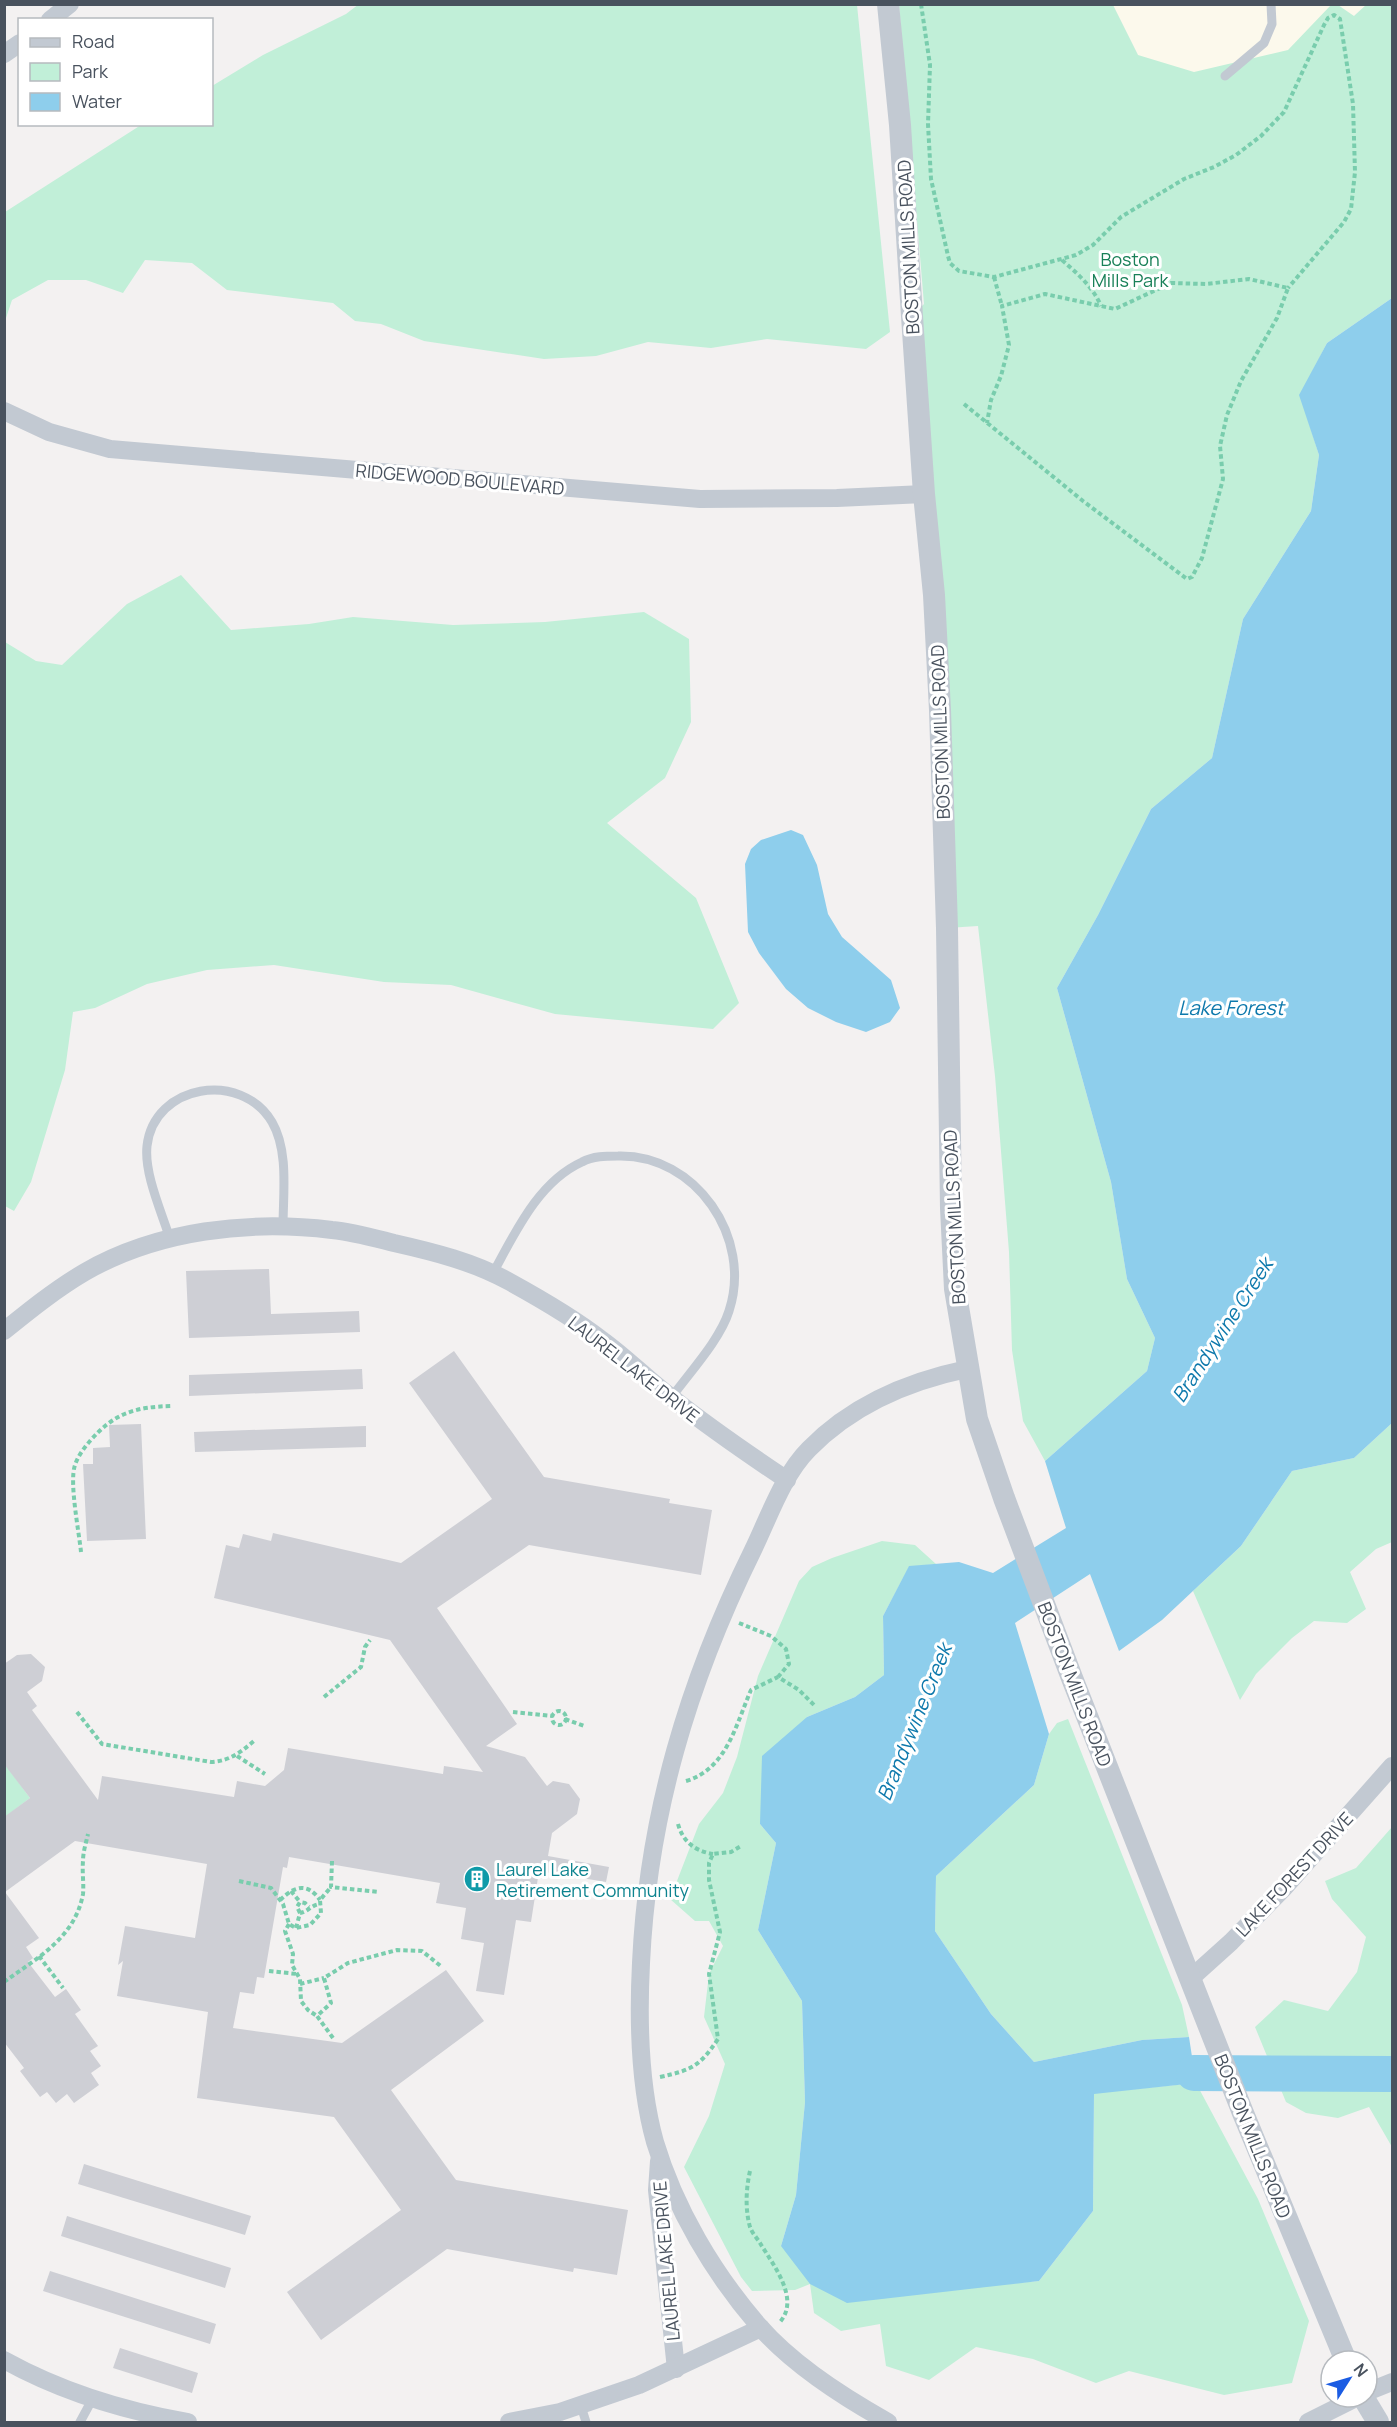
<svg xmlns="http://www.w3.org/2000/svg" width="1397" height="2427" font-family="Manrope,sans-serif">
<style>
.commercial{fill:#fcf9ec}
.green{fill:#c1efd8}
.water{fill:#8eceec}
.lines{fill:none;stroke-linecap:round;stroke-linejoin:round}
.river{stroke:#8eceec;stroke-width:36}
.building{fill:#cecfd5}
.path{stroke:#79cdad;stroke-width:4;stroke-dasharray:4.5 3;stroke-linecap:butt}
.service{stroke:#c2c9d2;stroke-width:9}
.minor{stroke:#c2c9d2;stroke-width:18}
.tertiary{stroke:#c2c9d2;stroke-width:22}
.labels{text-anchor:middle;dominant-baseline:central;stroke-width:6;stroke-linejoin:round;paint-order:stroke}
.street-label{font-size:18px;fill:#49525e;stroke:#fff}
.park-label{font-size:18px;fill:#198058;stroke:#fff}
.culture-label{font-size:18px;fill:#0d838f;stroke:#fff;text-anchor:start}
.water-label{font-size:20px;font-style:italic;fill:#0e79ac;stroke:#fff}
</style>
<rect width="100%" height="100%" fill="#f3f1f1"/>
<!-- commercial -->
<path class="commercial" d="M1113,5H1366L1281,80L1170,119Z"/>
<!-- green -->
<g class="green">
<path d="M359,4L857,5L890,332L866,349L767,339L711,348L648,342L596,356L544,359L424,341L381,324L355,321L333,303L227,290L192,263L145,260L123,293L86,280H48L12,300L5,321V212L141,125L212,124V86L263,55L346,14Z"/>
<path d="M899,5H1113L1138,55L1194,72L1288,50L1331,5H1338L1354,16L1366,5H1392V298L1327,343L1300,395L1319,455L1311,511L1243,619L1212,758L1151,809L1098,915L1057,988L1111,1182L1127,1279L1155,1338L1147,1371L1045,1461L1023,1421L1012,1350L1009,1252L995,1076L978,926L947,928L912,316L924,304Z"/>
<path d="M181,575L231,630L309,624L353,617L453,625L545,622L644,612L689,639L691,722L665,778L607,823L696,898L739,1003L713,1029L555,1014L451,985L384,982L274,965L207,970L147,984L95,1008L73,1012L65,1070L31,1182L14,1211L5,1206V642L36,661L62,665L127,604Z"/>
<path d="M1392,1423V1542L1376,1549L1350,1572L1366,1609L1347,1623L1314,1621L1292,1638L1256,1674L1240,1700L1193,1591L1241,1546L1292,1471L1354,1458Z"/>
<path d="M882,1541L915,1545L936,1564L909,1567L883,1616L884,1675L855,1697L807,1717L760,1824L776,1843L758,1930L802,2001L805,2102L796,2195L781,2246L974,2287L1039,2281L1093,2211L1094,2093L1196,2083L1258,2199L1309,2321L1292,2383L1224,2395L1129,2371L1096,2383L1033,2359L976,2347L929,2380L886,2366L880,2324L841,2331L814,2313L810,2284L795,2290L752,2291L741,2277L684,2167L709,2116L725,2064L704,2017L709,1974L723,1946L709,1921H695L670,1899L699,1824L723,1793L737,1757L758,1676L799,1581L812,1567L832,1558Z"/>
<path d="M1068,1719L1182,2005L1189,2037L1142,2040L1034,2062L991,2014L935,1931L936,1876L1034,1785L1049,1734L1057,1723Z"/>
<path d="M5,1764L30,1798L5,1817Z"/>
<path d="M1392,1827V2147L1369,2107L1338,2118L1306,2113L1286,2102L1255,2027L1284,2000L1328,2011L1357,1972L1366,1937L1332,1899L1325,1881L1356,1868Z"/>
</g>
<!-- water -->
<g class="water">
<path d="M1392,298V1423L1354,1458L1292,1471L1241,1546L1162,1620L1119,1651L1090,1574L1015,1623L1049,1734L1034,1785L936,1876L935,1931L991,2014L1034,2062L1142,2040L1189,2037L1196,2083L1094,2094L1093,2211L1039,2281L847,2303L810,2284L781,2246L796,2195L805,2102L802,2001L758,1930L776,1843L760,1824L762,1756L807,1717L855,1697L884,1675L883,1616L909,1566L959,1562L993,1573L1066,1528L1045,1461L1147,1371L1155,1338L1127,1279L1111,1182L1057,988L1098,915L1151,809L1212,758L1243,619L1311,511L1319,455L1299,395L1327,343Z"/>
<path d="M791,830L803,835L817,865L828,914L842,937L891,980L900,1008L890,1022L866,1032L836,1022L808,1008L786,989L759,953L748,932L745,864L751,849L761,840Z"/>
</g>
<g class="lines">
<!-- river -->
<path class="river" d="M1194,2073L1392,2074"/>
</g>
<!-- building -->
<g class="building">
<path d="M269,1269L271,1314L359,1311L360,1332L189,1338L186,1271Z"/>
<path d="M454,1351L544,1477L670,1499L669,1503L712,1510L701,1575L529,1545L437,1608L517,1724L486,1746L525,1757L547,1786L553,1781L569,1784L580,1799L577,1814L552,1833L548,1856L609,1867L606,1882L539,1871L531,1922L516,1920L504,1995L476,1991L484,1943L461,1939L466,1908L436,1903L440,1883L289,1857L287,1868L283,1867L264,1978L257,1977L254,1994L240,1992L233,2028L342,2043L446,1970L484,2021L391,2090L456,2180L628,2210L617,2275L574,2268L573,2272L447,2249L321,2340L287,2292L401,2210L334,2117L197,2098L208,2012L117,1996L123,1961L118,1965L125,1926L195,1938L207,1864L75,1841L5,1892L39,1938L26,1947L33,1958L28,1962L55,1997L66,1989L81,2010L75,2014L98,2046L90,2051L101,2066L91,2073L99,2085L74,2103L67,2094L56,2103L47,2092L40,2097L20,2071L24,2068L4,2042V1817L30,1798L4,1764V1664L17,1655L31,1654L45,1667L42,1681L27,1692L37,1706L32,1710L98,1800L102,1776L234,1797L237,1781L265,1786L284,1770L288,1748L443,1774L444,1766L483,1772L390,1640L214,1598L226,1545L239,1548L243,1534L271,1541L273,1533L401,1563L492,1499L409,1383Z"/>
<path d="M362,1369L363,1389L189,1396V1375Z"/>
<path d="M141,1424L146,1539L87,1541L83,1464H93V1448L110,1447L109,1425Z"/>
<path d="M366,1426V1447L195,1452L194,1432Z"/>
<path d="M84,2164L251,2216L245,2235L78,2184Z"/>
<path d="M67,2216L231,2268L225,2288L61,2236Z"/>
<path d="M50,2271L216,2324L210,2344L43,2291Z"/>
<path d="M120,2348L198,2373L192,2393L113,2368Z"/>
</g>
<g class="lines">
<!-- path -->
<g class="path">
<path d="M921,4L930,65L928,124L931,179L948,256L950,263L959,271L994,277L1076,255L1093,245L1121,217L1184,179L1214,167L1236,155L1261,136L1284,112L1324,25L1328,18L1334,15L1340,19L1353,104L1355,172L1351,209L1344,222L1288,288"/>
<path d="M1062,260C1077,273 1093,287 1101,306"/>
<path d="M994,277L1002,306"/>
<path d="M964,404L1083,501L1187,579L1192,577L1202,558L1223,479L1220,446L1227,415L1241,381L1277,318L1288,288L1249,279L1206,284L1171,283L1115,309L1045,294L1002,306L1009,345L1001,376L991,400L987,423"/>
<path d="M81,1552C79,1532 69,1482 75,1465C78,1456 84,1448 90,1441C114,1413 135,1407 171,1406"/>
<path d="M739,1623L771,1636L786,1649L789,1664L778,1677"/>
<path d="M324,1697L361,1667L365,1647L370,1640"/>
<circle cx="559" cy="1718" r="7"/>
<path d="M77,1712L102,1744L211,1762C230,1761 241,1752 255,1740"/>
<path d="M513,1712L553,1716"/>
<path d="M565,1719L584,1726"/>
<path d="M237,1756L265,1774"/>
<path d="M686,1781C727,1769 736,1724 751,1690L778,1677L799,1690L814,1705"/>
<path d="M678,1824C683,1842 695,1851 713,1854"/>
<path d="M332,1861L331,1887L379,1892"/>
<path d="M239,1881L271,1888L283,1904L289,1924L296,1928L310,1925L321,1913L320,1900L331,1887"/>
<path d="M291,1891L300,1902"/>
<path d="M280,1900C295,1886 307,1882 320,1900"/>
<path d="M300,1913L297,1907L300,1902L305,1903L309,1907"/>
<path d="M289,1924L285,1931L293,1954L292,1965L300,1979L301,2001L308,2010L317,2016"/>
<path d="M296,1928L300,1913C308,1912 311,1905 320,1904"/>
<path d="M39,1956L63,1988"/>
<path d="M269,1971L297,1974"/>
<path d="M4,1982C37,1958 75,1938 83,1894C84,1884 82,1872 83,1861C83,1852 86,1843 88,1834"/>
<path d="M300,1984L324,1978"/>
<path d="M333,2038L317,2016L331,2003L324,1978L348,1963L397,1950L422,1951L442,1967"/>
<path d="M660,2077C692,2070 700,2066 718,2039L709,1974L720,1932L709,1880V1863L713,1854L731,1852L741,1846"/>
<path d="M750,2171C746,2189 745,2209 750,2227C752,2233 757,2238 760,2243C774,2266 801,2300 779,2323"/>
</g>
<!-- service -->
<g class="service">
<path d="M1225,76L1264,43L1272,24L1271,4"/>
<path d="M170,1239C162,1213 144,1174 147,1146C154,1084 241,1070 272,1122C289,1151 283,1194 283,1227"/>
<path d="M493,1273C515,1233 538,1182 582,1162C593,1156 606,1156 618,1156C696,1154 753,1238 729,1311C720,1340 689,1373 671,1398"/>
<path d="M581,2406L586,2422"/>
<path d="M80,2422L93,2398"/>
</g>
<!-- minor -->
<g class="minor">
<path d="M50,20L70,4"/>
<path d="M4,54L20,43"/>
<path d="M4,411L49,432L110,449L700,499L837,498L924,494"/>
<path d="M4,1331C30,1310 56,1289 85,1272C158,1230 249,1220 332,1230C353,1232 374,1238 394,1243C434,1252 474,1262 510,1282C541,1299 574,1318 602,1340C627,1358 648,1380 672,1398C709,1427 748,1454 787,1480"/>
<path d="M1191,1978L1231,1942L1283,1889L1392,1766"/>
<path d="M659,2161L657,2190L676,2369"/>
<path d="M4,2360C60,2391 125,2411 188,2422"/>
<path d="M1367,2392L1392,2382"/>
<path d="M509,2422L560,2412L639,2385L761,2328"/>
<path d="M888,2422C843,2397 793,2365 759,2326C714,2274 675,2209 655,2142C639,2085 638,2022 641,1963C648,1815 688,1682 753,1550C769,1517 783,1475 809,1449C852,1405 909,1381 967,1369"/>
<path d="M1308,2422L1358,2397"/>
</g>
<!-- tertiary -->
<g class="tertiary">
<path d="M888,4L900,125L912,316L924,494L934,595L940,710L947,928L951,1208L955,1289L977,1419L1004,1498L1072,1678L1243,2113L1346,2361"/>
<path d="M1363,2397L1378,2422"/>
</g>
</g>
<!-- icons -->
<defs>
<symbol id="building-disc" viewBox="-11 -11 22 22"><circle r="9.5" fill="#0f9aa8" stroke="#fff"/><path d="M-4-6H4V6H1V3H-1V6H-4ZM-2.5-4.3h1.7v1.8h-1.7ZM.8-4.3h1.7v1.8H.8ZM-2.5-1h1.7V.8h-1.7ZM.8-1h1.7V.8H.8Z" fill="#fff"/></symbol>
</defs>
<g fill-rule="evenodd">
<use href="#building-disc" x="462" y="1864" width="30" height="30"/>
</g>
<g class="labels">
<!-- street labels -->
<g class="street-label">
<text transform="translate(908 247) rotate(-93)">BOSTON MILLS ROAD</text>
<text transform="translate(460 479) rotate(5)">RIDGEWOOD BOULEVARD</text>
<text transform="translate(940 732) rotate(-92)">BOSTON MILLS ROAD</text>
<text transform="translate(954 1217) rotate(-93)">BOSTON MILLS ROAD</text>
<text transform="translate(634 1369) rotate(38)">LAUREL LAKE DRIVE</text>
<text transform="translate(1075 1684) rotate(69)">BOSTON MILLS ROAD</text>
<text transform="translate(1294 1874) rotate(-47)">LAKE FOREST DRIVE</text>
<text transform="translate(1253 2136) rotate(68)">BOSTON MILLS ROAD</text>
<text transform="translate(666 2261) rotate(-95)">LAUREL LAKE DRIVE</text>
</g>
<!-- park labels -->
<g class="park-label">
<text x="1130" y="259">Boston<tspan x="1130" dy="21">Mills Park</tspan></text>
</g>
<!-- culture labels -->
<g class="culture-label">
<text x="496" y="1869">Laurel Lake<tspan x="496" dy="21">Retirement Community</tspan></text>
</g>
<!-- water labels -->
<g class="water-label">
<text x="1231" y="1007">Lake Forest</text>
<text transform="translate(1222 1330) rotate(-57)">Brandywine Creek</text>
<text transform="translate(914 1722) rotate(-68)">Brandywine Creek</text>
</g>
</g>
<!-- border -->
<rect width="1397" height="2427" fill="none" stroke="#49525e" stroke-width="12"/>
<!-- legend -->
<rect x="18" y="18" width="195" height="108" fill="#ffffff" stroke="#b6babf" stroke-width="1.5"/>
<rect x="30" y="38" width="30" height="9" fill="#c2c9d2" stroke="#b6babf" stroke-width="1.5"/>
<text x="72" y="48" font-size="18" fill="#49525e">Road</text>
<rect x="30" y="63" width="30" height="18" fill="#c1efd8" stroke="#b6babf" stroke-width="1.5"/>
<text x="72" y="78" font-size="18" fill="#49525e">Park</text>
<rect x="30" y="93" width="30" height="18" fill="#8eceec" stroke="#b6babf" stroke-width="1.5"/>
<text x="72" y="108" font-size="18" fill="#49525e">Water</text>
<!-- north arrow -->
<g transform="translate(1349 2379) rotate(53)"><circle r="28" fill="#ffffff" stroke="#b6babf" stroke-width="1.5"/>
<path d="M0-4.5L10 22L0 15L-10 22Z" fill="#1b5ce3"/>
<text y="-9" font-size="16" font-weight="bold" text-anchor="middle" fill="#49525e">N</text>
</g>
</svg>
